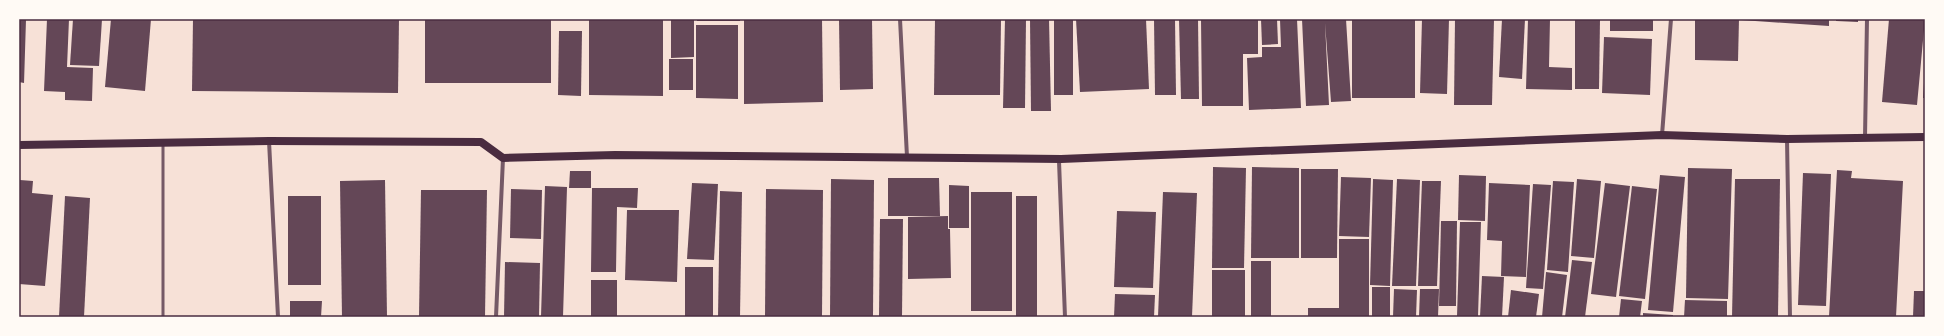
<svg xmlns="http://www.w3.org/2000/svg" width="1944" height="336" font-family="'IBM Plex Sans',sans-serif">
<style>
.building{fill:#644757}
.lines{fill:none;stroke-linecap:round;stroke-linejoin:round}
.service{stroke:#755966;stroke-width:3}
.minor{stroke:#755966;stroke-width:4}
.secondary{stroke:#4a2c40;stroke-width:8}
.neatline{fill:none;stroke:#4a2c40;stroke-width:1.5}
</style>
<rect width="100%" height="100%" fill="#f7e1d7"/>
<!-- building -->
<g class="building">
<path d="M19,19H26L24,83L19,82Z"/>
<path d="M47,19H69L67,67L93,68L92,101L65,100V92L44,91Z"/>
<path d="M73,19H102L99,66L70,65Z"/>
<path d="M111,19H151L145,91L105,87Z"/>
<path d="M193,19H399L398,93L192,91Z"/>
<rect x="425" y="19" width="126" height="64"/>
<path d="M589,19H663V96L589,95Z"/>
<path d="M671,19H694V57L671,58Z"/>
<rect x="697" y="19" width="43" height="2"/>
<path d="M744,19H822L823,102L744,104Z"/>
<path d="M839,19H872L873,89L840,90Z"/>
<path d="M935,19H1001L1000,95H934Z"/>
<path d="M1005,19H1026L1025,108H1003Z"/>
<path d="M1030,19H1049L1051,111H1031Z"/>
<rect x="1054" y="19" width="19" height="76"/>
<path d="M1076,19H1146L1149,89L1080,92Z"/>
<path d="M1154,19H1175L1176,95H1155Z"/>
<path d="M1179,19H1198L1199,99H1181Z"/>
<path d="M1201,19H1258V54H1243V106H1202Z"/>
<path d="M1261,19H1277L1278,44L1262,45Z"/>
<path d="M1280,19H1297L1301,108L1249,110L1247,58L1262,57V47H1281Z"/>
<path d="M1302,19H1346L1351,101L1331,102L1325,23L1329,105L1306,106Z"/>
<rect x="1352" y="19" width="63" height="79"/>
<path d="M1422,19H1449L1447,94L1420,93Z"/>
<path d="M1455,19H1494L1492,105H1454Z"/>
<path d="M1502,19H1525L1522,79L1499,77Z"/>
<path d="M1528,19H1550L1549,67L1572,68V90L1526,89Z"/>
<path d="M1575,19H1600L1599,89H1575Z"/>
<rect x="1610" y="19" width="43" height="12"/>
<path d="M1695,19H1739L1738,61L1695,60Z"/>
<path d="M1741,19H1829V26L1741,20Z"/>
<path d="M1836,19H1858V22L1836,21Z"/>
<path d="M1889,19H1925L1917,105L1882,102Z"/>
<path d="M696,25H738V99L696,98Z"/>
<path d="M559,31H582L581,96L558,95Z"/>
<path d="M1604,37L1652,39L1650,95L1602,93Z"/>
<rect x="669" y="59" width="24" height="31"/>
<path d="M1924,83H1925V98H1923Z"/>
<path d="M1213,167L1246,168L1244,268H1212Z"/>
<path d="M1252,167L1299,168V258H1251Z"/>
<path d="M1688,168L1732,169L1728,299L1686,298Z"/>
<path d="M1301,169H1338L1337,258H1301Z"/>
<path d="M1837,170L1852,171L1851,178L1903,181L1896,317H1829Z"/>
<path d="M570,171H591V188H569Z"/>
<path d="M1803,173L1831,174L1826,306L1798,305Z"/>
<path d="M1459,175L1486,176L1485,221L1458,220Z"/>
<path d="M1660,175L1685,177L1673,312L1648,310Z"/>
<path d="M1341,177L1371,178L1369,237L1339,236Z"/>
<path d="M888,178H939L940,216H888Z"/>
<path d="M831,179L874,180L873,317H830Z"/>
<path d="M1373,179L1393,180L1390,286L1370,285Z"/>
<path d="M1397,179L1420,180L1416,286H1392Z"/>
<path d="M1577,179L1601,181L1594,258L1571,256Z"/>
<path d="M1735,179H1780L1778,317H1732Z"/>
<path d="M20,180L33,181L32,193L53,195L45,286L19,284Z"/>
<path d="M385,180L387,317H342L340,181Z"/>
<path d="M1422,181H1441L1437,286H1418Z"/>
<path d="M1553,181L1574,182L1568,272L1547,270Z"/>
<path d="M692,183L718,184L714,260L687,259Z"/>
<path d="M1489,183L1530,185L1526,277L1501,276L1502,241L1487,240Z"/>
<path d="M1605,183L1630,186L1616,297L1591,294Z"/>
<path d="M1533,184L1551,185L1543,289L1526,288Z"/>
<path d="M949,185L969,186V228H949Z"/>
<path d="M545,186L567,187L563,317H541Z"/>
<path d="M1632,186L1657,189L1645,299L1619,296Z"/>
<path d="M592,188H638L637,208L617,207L616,272H591Z"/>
<path d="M511,189L542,190L541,239L510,238Z"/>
<path d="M766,189L823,190L822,317H765Z"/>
<path d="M421,190H487L485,317H419Z"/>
<path d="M720,191L742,192L740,317H718Z"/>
<rect x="971" y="192" width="41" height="119"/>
<path d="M1163,192L1197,193L1192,317H1158Z"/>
<path d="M65,196L90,198L84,317H59Z"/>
<rect x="288" y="196" width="33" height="89"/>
<rect x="1016" y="196" width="21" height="121"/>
<path d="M627,210H679L677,282L625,280Z"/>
<path d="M1117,211L1156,212L1153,288L1114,287Z"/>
<path d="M948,216V229H950L951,278L908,279V217Z"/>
<path d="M880,219H903L902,317H879Z"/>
<path d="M1441,221H1457L1456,306H1439Z"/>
<path d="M1460,222H1481L1478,317H1457Z"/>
<path d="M1339,239H1369V317H1308V308H1339Z"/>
<path d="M1572,260L1592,262L1585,317H1565Z"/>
<rect x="1251" y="261" width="20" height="56"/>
<path d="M505,262L540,263L539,317H504Z"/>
<rect x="685" y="267" width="28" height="50"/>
<rect x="1212" y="270" width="33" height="47"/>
<path d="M1546,272L1567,275L1562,317H1542Z"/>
<path d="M1482,276L1504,277L1502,317H1480Z"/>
<rect x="591" y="280" width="26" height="37"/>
<rect x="1372" y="287" width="18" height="30"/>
<path d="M1394,289L1417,290L1416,317H1393Z"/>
<path d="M1420,289H1439L1438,317H1419Z"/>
<path d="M1511,290L1539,294L1536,317H1508Z"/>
<path d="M1914,291H1925V317H1913Z"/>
<path d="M1115,294L1155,295L1154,317H1114Z"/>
<path d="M1621,299L1642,301L1640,317H1619Z"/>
<path d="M1685,300L1727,301V317H1684Z"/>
<path d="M290,301H322L321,317H290Z"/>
<path d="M1643,313L1673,315V317H1643Z"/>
</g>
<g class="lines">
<!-- service -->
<path class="service" d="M163,317V143"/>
<!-- minor -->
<g class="minor">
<path d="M900,19L907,157"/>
<path d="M1662,135L1671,19"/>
<path d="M1865,137L1867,19"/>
<path d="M1787,139L1790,317"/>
<path d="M269,141L278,317"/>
<path d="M1061,159L1059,161L1065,317"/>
<path d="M496,317L503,158"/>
</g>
<!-- secondary -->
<path class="secondary" d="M19,145L269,141L481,142L503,158L615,155L1061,159L1662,135L1787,139L1925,137"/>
</g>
<!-- border -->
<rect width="1944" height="336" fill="none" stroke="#fffaf5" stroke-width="40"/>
<rect x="20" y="20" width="1904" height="296" class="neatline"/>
</svg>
